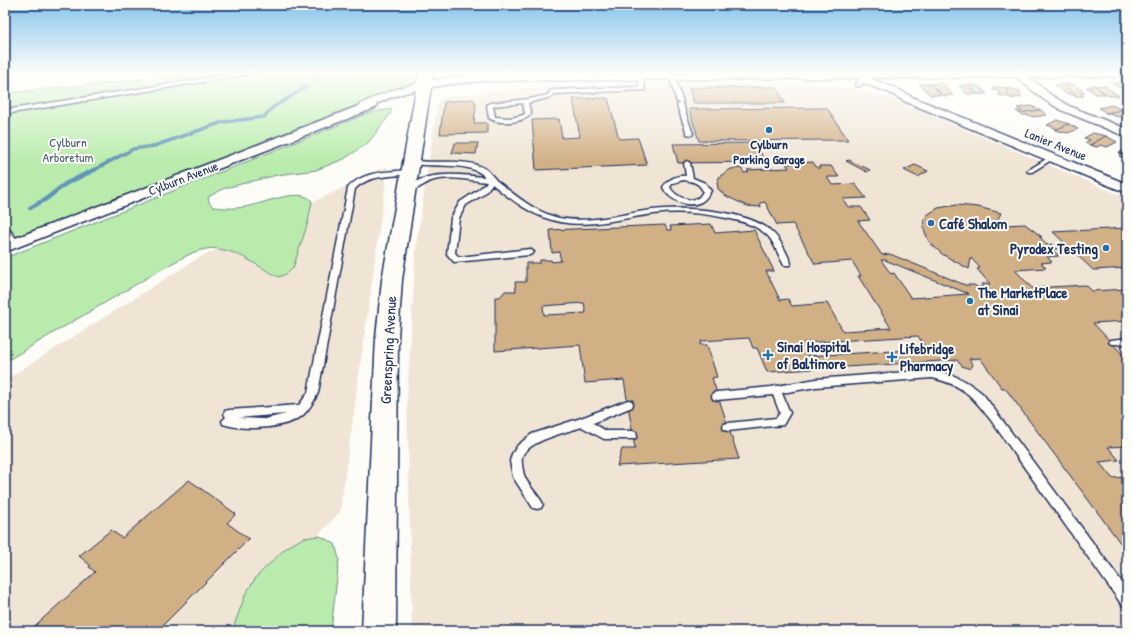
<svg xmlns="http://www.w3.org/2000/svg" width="1132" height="636" font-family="'Patrick Hand',sans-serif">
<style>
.built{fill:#f0e5d5}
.green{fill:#b9ecac;stroke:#6a8e85}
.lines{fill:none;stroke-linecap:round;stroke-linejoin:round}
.stream-far1{stroke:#6296b7;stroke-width:3.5}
.stream{stroke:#6296b7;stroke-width:4.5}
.building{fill:#d2b085;stroke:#1b2f5e;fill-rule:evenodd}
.service-casing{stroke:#1b2f5e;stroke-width:3}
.minor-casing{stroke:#1b2f5e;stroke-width:3}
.secondary-casing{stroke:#1b2f5e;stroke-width:3}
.service{fill:#fdfcf7;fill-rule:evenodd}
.minor{fill:#fdfcf7;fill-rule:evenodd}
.secondary{fill:#fdfcf7;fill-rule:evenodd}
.poi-dot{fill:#1f6fb2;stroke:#fdfcf7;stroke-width:1.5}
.labels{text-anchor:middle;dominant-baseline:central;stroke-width:4;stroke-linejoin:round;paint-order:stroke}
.far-park-label{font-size:13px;fill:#425e72;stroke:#fdfcf7}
.far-poi-label{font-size:13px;font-weight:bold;fill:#1b2f5e;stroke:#fdfcf7}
.far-street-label{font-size:13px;fill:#1b2f5e;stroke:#fdfcf7}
.poi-label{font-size:15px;font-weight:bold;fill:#1b2f5e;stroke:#fdfcf7;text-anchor:start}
.street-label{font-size:15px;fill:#1b2f5e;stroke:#fdfcf7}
</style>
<rect width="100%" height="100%" fill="#fdfcf7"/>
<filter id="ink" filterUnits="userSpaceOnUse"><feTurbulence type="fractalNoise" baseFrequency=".025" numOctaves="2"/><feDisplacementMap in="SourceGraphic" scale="8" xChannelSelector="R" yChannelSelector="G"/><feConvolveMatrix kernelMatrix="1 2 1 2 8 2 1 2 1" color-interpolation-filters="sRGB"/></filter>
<g filter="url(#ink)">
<!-- built -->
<g class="built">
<path d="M815,83L855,89L888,97L1127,198V631H412L407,398L416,246L438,102L440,99L452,95L567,85Z"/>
<path d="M388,166L340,512L228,631H5V380L198,258Z"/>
</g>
<!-- green -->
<g class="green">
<path d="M183,73H416L409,85L5,241V93L107,83Z"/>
<path d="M391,109V113L368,143L344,159L316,170L277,175L225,188L208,197L209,202L213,207C223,208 234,209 244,207C261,205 300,186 312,201L308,222L293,268L288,273L279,277C259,268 242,252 219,249C211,247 200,250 192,253C165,266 139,283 113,298C77,319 41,340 5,362V258L369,113Z"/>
<path d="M320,536L335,544L339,559L331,631H232L246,593L257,576L286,548L303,538Z"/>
</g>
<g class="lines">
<!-- stream-far1 -->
<g class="stream-far1">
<path d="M318,79L327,73"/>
<path d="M94,170L133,149L154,146L223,122L264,117L272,108L306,87"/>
</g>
<!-- stream -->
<path class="stream" d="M30,208L46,199L65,184L96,169"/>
</g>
<!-- building -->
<g class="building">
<path d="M942,83L953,95L944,96L930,84Z"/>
<path d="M1112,83H1121L1127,88V92Z"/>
<path d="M919,84H930L941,95H930Z"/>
<path d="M1064,84L1077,96L1065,93L1055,85Z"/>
<path d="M1064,84L1075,85L1085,93H1081L1084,96H1077Z"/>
<path d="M964,85H967L977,94H967L959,86H965Z"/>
<path d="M967,85L979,86L987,94H977Z"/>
<path d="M1090,85H1094L1105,94H1096L1086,87H1092Z"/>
<path d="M1094,85L1105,86L1119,96H1109Z"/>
<path d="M776,87L785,103H694L689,88Z"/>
<path d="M993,87L1007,88L1008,97L999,95V91L993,90Z"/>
<path d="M1007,88L1020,91L1021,98L1015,97V99L1008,97Z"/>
<path d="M608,98L619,139L638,138L647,165L536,170L532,120L559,119L562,138L580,137L573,99Z"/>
<path d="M473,99L476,104L474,123H487V133L440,134L444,102Z"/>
<path d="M1112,105L1122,110L1106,113L1099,108Z"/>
<path d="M1031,106L1041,110L1019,113L1016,111L1022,110L1017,108Z"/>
<path d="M827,108L848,140L699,141L689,109Z"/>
<path d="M1041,110L1047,115L1033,117L1028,115H1023L1019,113Z"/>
<path d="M1122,110L1127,112V115L1118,117L1106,113Z"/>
<path d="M1057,120L1069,124L1058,129L1047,125Z"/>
<path d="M1069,124L1078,129L1068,133L1055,130Z"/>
<path d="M1093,133L1106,136L1090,145L1085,143L1090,140L1084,138Z"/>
<path d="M1106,136L1117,142L1107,147L1101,145L1097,147L1090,145Z"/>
<path d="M455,143H478L476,154L452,153Z"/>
<path d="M756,143L765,162L678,163L673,144Z"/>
<path d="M1127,148V159L1119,156L1122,154L1119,153Z"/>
<path d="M849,160L870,170L867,172L846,161Z"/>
<path d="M813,162L817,168H820L819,166H831L839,177H827L832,185L855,184L866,198L843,199L848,207H861L870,220L858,221L882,255L890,254L965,285H974L977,287H984L982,284H990L977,269L980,268L971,258L969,269L942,254L929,242L923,227L924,220L927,215L938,208L957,205L978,207L1001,213L998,219L1004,225L1025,224L1042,237L1039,236L1047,245L1053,244L1058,249H1052L1059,256L1047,257L1052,262L1041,263L1046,268L1015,270L1032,288L1086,285L1092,291L1127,289V321L1093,323L1127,359V447L1126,446L1108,447L1119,460L1099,462L1112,478L1126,477L1127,479V552L1005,388H1002L980,358L969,359L973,365L970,369L962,366L957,360L767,372L757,348H753L749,338L701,341L700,345H707L717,377L712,378L739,459L617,466L622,449H635L624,380L585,383L580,345L495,351V297H500L505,291H516L515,282H526V263H540V260H551L552,262L561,261L559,252L552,253L550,230L665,225L667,230H671L670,226L711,224L715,233L754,230L774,271H766L780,300L788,299L792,306L827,303L843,331L891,328L858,276H861L852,261L815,264L793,224L777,225L765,202L760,203L761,207L747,206L726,196L718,189L717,182L720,176L731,169L741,168L744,173L749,172L747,170L789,168L786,164ZM881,260H885L969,294L911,298L894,273L891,274ZM584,303L586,313L544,315L543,306ZM918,336L926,349L808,356L803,343Z"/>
<path d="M915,165L928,171L918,177L904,170Z"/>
<path d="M1127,228V268L1093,270L1053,232Z"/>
<path d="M189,480L236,514L227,523L249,539L157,631H29L95,572L89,567L90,565L79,556L111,530L122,538Z"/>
</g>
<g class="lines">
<defs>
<g id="service">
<path d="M239,73H249L246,75L5,114V110Z"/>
<path d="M668,73H673L683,102L681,103L683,105L693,134L692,135L687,134L677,105L679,103L677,102Z"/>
<path d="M866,74L871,75L860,86H856V84Z"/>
<path d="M640,75L643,77L645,90L554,94L552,97L528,103L531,114C523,123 499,125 489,118L487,105L490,103L529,99L548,95L550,91L552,90L640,87L637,77ZM523,103L525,114L523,115L511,118L495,117L493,106Z"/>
<path d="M1051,156L1053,157V159L1032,172H1028L1027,171Z"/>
<path d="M412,160C435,165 463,157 484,168C489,171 493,177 497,181C516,196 535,212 559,218C591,224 621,214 652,210C683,206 749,210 772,232C781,240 786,252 791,263L790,265H784C778,255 775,244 768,236C757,225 741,221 726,218C702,213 678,211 654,214C622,218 592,228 560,222C533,217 513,201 492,184L484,194L466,205L459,218L455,253L459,257L530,249L534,252L530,255L454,262L447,254L451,218L460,202L478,190L487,182C469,180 448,175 431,181C423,184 414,193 405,192L404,190C426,169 459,175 485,177C470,160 432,169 410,163V161Z"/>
<path d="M687,161L690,163L693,178L705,183L711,191C709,193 707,197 705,199C693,211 668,201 663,187C668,180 676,175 686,176L684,163ZM683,180C691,181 699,182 703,191C702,193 701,195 699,197C691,204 674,196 670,187L673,183Z"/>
<path d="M411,170L414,172L413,173C393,178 371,173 355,189L318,393C314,401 309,410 302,416C285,429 244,431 223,424L222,421L226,417L224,414L225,411L229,410L299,405L308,393L348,188C363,170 390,172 411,170ZM286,414L265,419L238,418Z"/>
<path d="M5,228H8L18,241L19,243L18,245H12L5,235Z"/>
<path d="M1127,338V344H1111L1109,342L1111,340Z"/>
<path d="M932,370C955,375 965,379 983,394L1127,589V607L1122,605L990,419C971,395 963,385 932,378L816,387L782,393L790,413L783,425L728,431L724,430L723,427L724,424L728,423L776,418L780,413L773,395L717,400L713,399L712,396L713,393L717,392L771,387L816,379Z"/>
<path d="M628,400L632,401L633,404L632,407L593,423L606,431H632L636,432L637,435L636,438L632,439H604L582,427C567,432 527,441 522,457C521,461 523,471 524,475C528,486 538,494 543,504L541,508L537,509L533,508L513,477L510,461L512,454L518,445L532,434L581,418Z"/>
</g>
<path id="minor" d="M790,73H1127V76L1029,77L1051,95L1069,106L1127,129V137L1061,110L1043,99L1016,77L868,78L896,88L912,97L1127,184V193L904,101L888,92L859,82L858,80L859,78L484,81C447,84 409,88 376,104L377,106L375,108L5,252V242L356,107C426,66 516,75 593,74C659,74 725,73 790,73Z"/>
<path id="secondary" d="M419,73H433L402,280L398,337L396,631H362L376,337L382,280Z"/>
</defs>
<!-- service casing -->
<use href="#service" class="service-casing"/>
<!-- minor casing -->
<use href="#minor" class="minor-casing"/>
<!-- secondary casing -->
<use href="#secondary" class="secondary-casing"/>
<!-- service -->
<use href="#service" class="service"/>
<!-- minor -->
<use href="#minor" class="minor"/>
<!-- secondary -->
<use href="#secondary" class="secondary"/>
</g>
</g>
<!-- sky -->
<linearGradient id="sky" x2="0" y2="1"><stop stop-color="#85c4ec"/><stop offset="0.45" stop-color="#fefefb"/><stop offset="1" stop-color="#fefefb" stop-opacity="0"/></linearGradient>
<rect width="1132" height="162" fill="url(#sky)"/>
<!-- markers -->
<g class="poi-dot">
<circle cx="769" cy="130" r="4"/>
<circle cx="931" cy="223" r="4"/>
<circle cx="1106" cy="248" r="4"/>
<circle cx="970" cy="301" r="4"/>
<path d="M766 349h4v4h4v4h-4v4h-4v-4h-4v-4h4z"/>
<path d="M890 351h4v4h4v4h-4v4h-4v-4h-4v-4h4z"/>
</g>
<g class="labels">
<!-- far-park labels -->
<g class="far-park-label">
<text x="68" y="142">Cylburn<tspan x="68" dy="15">Arboretum</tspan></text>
</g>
<!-- far-poi labels -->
<g class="far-poi-label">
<text x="769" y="144">Cylburn<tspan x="769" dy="15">Parking Garage</tspan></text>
</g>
<!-- far-street labels -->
<g class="far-street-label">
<text transform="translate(1056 144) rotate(22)">Lanier Avenue</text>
<text transform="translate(183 178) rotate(-21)">Cylburn Avenue</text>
</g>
<!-- poi labels -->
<g class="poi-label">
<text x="939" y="223">Café Shalom</text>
<text x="1098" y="248" text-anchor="end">Pyrodex Testing</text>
<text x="978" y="292">The MarketPlace<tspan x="978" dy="17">at Sinai</tspan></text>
<text x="777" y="346">Sinai Hospital<tspan x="777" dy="17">of Baltimore</tspan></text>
<text x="900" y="348">Lifebridge<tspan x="900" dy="17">Pharmacy</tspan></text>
</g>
<!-- street labels -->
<g class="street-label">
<text transform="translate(388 350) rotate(-87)">Greenspring Avenue</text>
</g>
</g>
<!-- margin -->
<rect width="1132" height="636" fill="none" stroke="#fdfcf7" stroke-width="20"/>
<rect x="10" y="10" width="1112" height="616" fill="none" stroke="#1b2f5e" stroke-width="1.5" filter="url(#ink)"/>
</svg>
